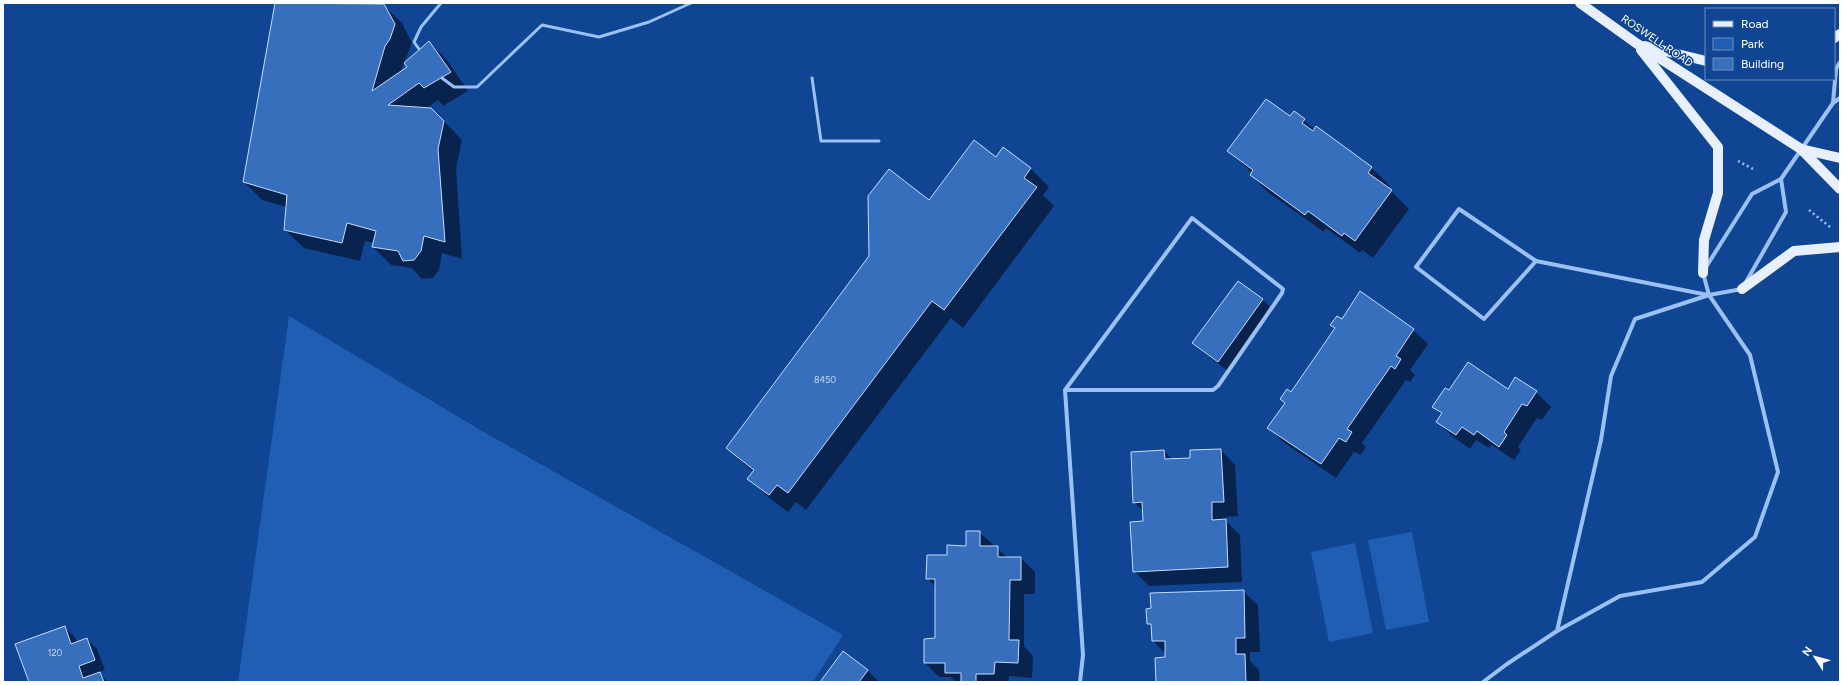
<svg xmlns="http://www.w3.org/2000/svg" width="1843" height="685" font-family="Figtree,sans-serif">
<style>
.green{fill:#205eb3}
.shadow{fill:#0007}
.building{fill:#376fbc;stroke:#c3dcfe}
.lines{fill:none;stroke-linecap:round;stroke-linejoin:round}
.path{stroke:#9bc1f4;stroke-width:2.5;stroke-dasharray:2 3;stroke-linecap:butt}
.lane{stroke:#9bc1f4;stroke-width:3}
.street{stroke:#9bc1f4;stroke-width:4}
.primary{stroke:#e8f0ff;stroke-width:10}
.labels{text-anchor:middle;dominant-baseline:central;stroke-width:3;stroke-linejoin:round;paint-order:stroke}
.number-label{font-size:9px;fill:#cddbee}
.street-label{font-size:11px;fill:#fff;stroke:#0f4593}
</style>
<rect width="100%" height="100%" fill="#0f4593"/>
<!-- green -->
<g class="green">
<path d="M289,316L489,435L843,635L813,682H238Z"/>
<path d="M1412,532L1429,622L1386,630L1368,540Z"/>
<path d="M1355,543L1373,633L1329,642L1311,552Z"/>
</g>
<!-- shadow -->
<g class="shadow">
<path d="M304,3H360L383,5L402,23L412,43L400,73L408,67L429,42L447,60L468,91L443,106L438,100L426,109L444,121L462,140L456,168L462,259L442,253L439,270L433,278L422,279L412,268L391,265L373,247L374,243L365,241L360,261L304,248L285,230L287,207L262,200L244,182Z"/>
<path d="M1294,112L1315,130L1316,127L1372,168L1390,186L1388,188L1409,209L1373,258L1362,250L1360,253L1326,228L1324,232L1269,193L1251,175L1252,173L1229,151L1290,118Z"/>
<path d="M1004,149L1031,169L1049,187L1043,195L1054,206L963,328L951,318L806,510L796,502L788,512L767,496L749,478L753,472L727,448L930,201L996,158Z"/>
<path d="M1238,282L1263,300L1273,310L1228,371L1204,353L1194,343Z"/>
<path d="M1342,321L1413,330L1428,344L1410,370L1415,375L1410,382L1406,380L1362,443L1366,447L1361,455L1354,452L1336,478L1283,442L1269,428L1336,329L1331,325Z"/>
<path d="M1516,378L1536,392L1551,407L1542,420L1537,418L1518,447L1521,450L1514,460L1492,445L1489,448L1476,440L1470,449L1452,436L1438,422L1442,415L1434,407L1450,391L1508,390Z"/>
<path d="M1221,450L1235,465L1238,516L1226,517V521L1240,535L1242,582L1149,586L1134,571L1144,522V512L1134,502L1164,451L1173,460L1191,459Z"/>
<path d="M979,532L1008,558H1021L1035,572V594H1024V646L1033,656L1032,678L1009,676V682H955L951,677H939L925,663L936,639V587L927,578L948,556L967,547Z"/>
<path d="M1243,591L1258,605L1260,652H1250V661L1259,670L1260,682H1157L1166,658V654L1153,641L1152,627L1148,623Z"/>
<path d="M64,627L75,637L77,643L87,639L97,649L105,670L98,672L108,682H30Z"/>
<path d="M843,652L868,671L878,681L877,682H821Z"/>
</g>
<!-- building -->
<g class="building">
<path d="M275,3L384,4L395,24L390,39L385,46L372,91L407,67L404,63L429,41L451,72L424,88L419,83L388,105L431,108L444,121L438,149L445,242L424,236L421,251L414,260L403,261L398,251L372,247L376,231L347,223L342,243L284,230L287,195L243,182Z"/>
<path d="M1266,99L1290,116L1294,111L1305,119L1302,123L1313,131L1316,126L1372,167L1368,173L1392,190L1355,241L1344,233L1342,236L1308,211L1305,215L1250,175L1253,170L1227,151Z"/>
<path d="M974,140L996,157L1003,147L1031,168L1024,178L1037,187L944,310L932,301L788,493L777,485L769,495L747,479L754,470L726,448L869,256L868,196L889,169L929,200Z"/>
<path d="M1238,281L1263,299L1218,362L1192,343Z"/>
<path d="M1360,291L1414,329L1396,356L1401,359L1395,369L1391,366L1347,429L1352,432L1346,442L1339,438L1321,464L1267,428L1285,403L1280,399L1287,389L1291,392L1335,328L1330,325L1337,316L1342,319Z"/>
<path d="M1468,362L1508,389L1515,377L1537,391L1527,406L1522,404L1504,432L1507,435L1499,447L1477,431L1474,435L1462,427L1456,435L1436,422L1442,413L1432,407L1445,388L1449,390Z"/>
<path d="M1221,449L1224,502H1212V520L1226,519L1228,567L1133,572L1130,522L1143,521L1142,502L1133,503L1131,452L1164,450L1165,459L1190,458V450Z"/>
<path d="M966,531H980V546H998V557H1021V580H1010L1009,640H1019L1018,663L995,662L994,674H976V682H961V673H945V663H924V639L935,638V579H926L927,555H947V545L966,546Z"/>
<path d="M1244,590L1245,638H1236V654H1245L1246,682H1156L1155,658L1165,657V641H1152L1151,624H1147L1146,609L1151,608L1150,593Z"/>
<path d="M65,626L71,644L87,638L95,660L79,666L83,678L100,672L104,682H29L15,644Z"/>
<path d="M843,651L868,670L859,682H820Z"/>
</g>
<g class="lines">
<!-- path -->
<g class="path">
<path d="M1738,161L1755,170"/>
<path d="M1809,210L1830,227"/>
</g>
<!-- lane -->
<g class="lane">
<path d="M419,49L414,42L421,27L441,3"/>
<path d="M442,78L454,87H477L542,25L599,37L649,22L691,3"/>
<path d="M812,78L821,141H879"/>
</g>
<!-- street -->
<g class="street">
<path d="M1833,103L1836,69L1840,62"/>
<path d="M1536,261L1459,209L1416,267L1484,319L1536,261L1708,295"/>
<path d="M1706,267L1752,194L1781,179L1833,103L1840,98"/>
<path d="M1746,282L1786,212L1781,179"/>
<path d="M1065,390H1213L1218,386L1282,293L1283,289L1192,218L1065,390L1083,655L1080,682"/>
<path d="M1557,631L1601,440L1611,376L1635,319L1709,295L1742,289"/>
<path d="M1483,682L1507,664L1557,631L1620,596L1702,582L1755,537L1778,472L1750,355L1709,295L1703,273"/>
</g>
<!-- primary -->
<g class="primary">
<path d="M1580,3L1636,43L1801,149L1840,189"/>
<path d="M1834,38L1840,34"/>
<path d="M1645,46L1706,61"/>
<path d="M1641,50L1718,147V193L1704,240L1703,273"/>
<path d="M1801,149L1840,158"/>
<path d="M1742,289L1794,251L1840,247"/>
</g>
</g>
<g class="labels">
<!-- number labels -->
<g class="number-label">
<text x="825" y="379">8450</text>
<text x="55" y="652">120</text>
</g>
<!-- street labels -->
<g class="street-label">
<text transform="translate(1657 41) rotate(34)">ROSWELL ROAD</text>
</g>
</g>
<!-- border -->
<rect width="1843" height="685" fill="none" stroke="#ffffff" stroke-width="8"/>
<!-- legend -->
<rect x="1705" y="8" width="130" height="72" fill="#0f4593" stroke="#6f8fbe"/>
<rect x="1713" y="21" width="20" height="6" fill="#e8f0ff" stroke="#6f8fbe"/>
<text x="1741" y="28" font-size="12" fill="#ffffff">Road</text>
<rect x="1713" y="38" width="20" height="12" fill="#205eb3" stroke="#6f8fbe"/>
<text x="1741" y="48" font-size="12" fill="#ffffff">Park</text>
<rect x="1713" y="58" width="20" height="12" fill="#376fbc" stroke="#6f8fbe"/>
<text x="1741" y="68" font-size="12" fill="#ffffff">Building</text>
<!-- north arrow -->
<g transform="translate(1815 657) rotate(306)" stroke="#0f4593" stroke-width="3" paint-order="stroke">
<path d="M0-3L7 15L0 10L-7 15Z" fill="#ffffff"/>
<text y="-6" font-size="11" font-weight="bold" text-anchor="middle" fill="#ffffff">N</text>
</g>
</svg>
